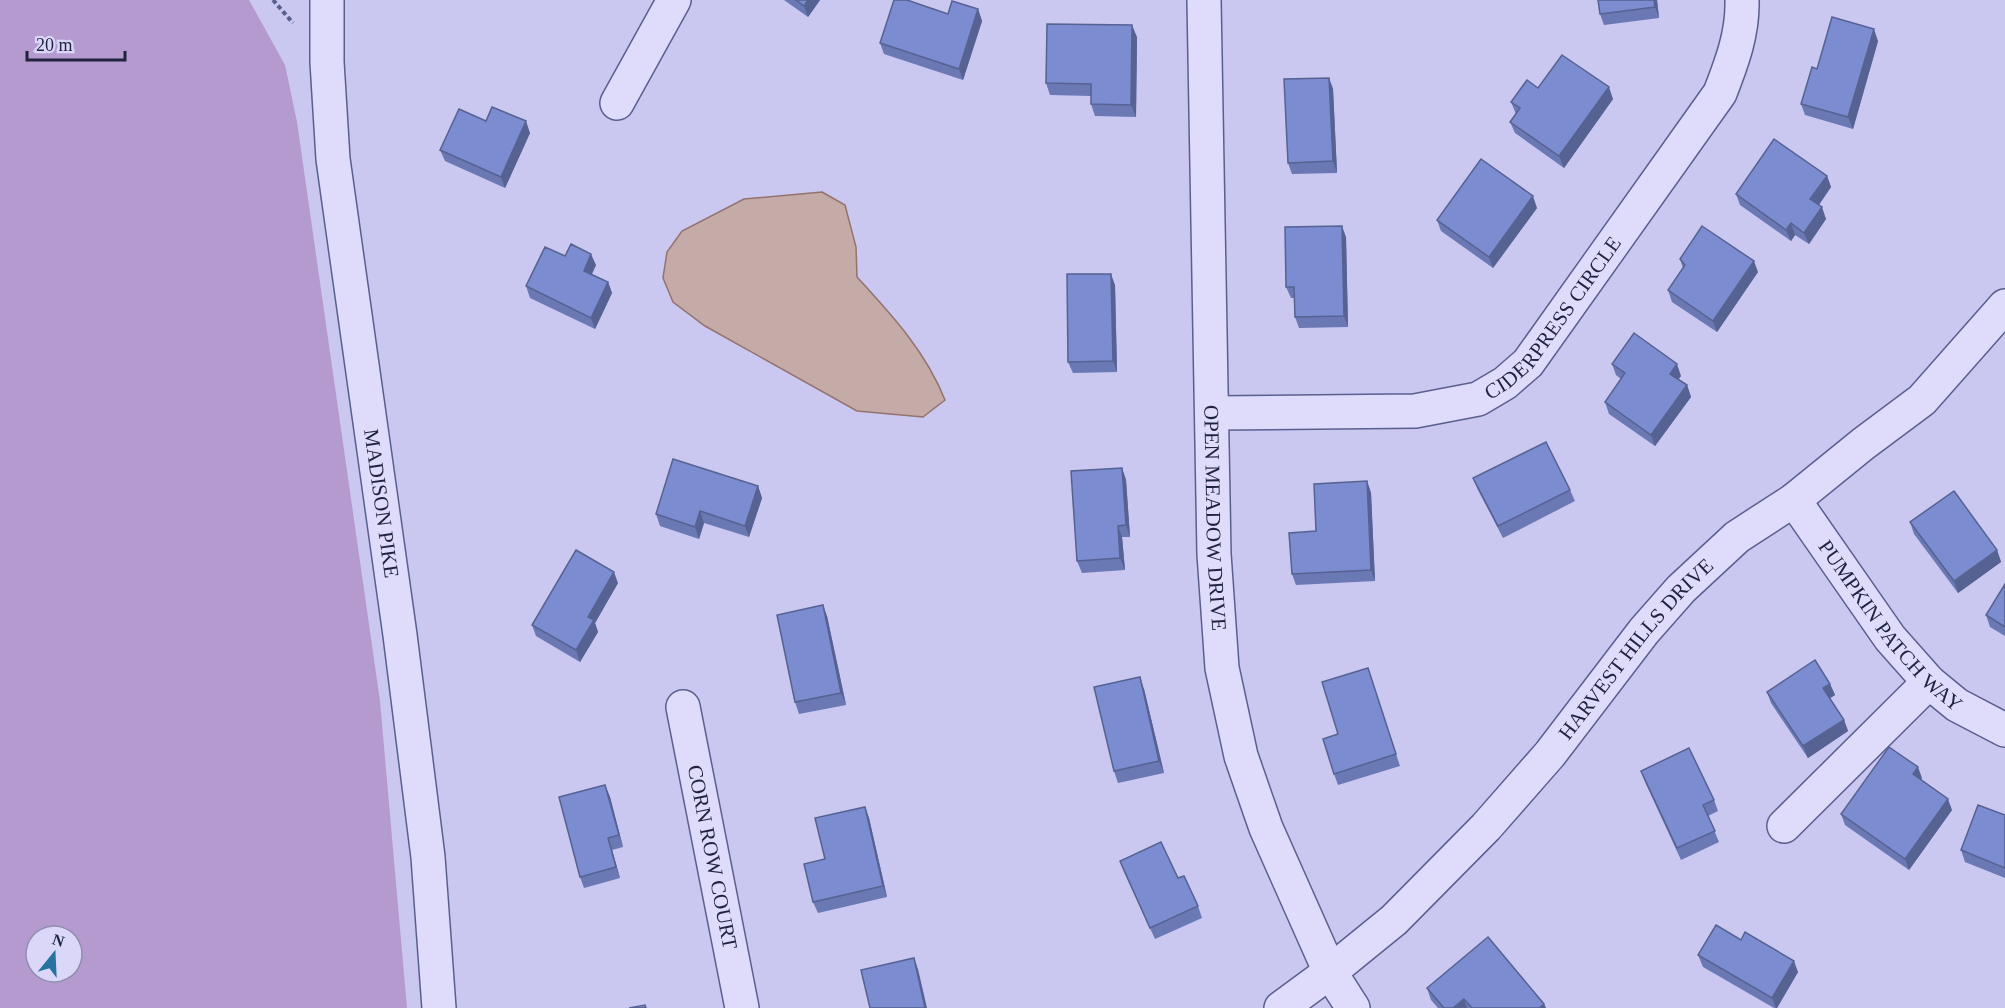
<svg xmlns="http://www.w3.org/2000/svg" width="2005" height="1008" font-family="'Times New Roman',serif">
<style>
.green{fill:#b59ad0;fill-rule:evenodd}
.water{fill:#c4aba8;stroke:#94736e;stroke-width:1.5}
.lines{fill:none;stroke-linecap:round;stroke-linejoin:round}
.minor-casing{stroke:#5b5f8e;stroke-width:36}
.path{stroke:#5b5f8e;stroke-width:4;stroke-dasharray:4.5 3;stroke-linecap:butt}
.minor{stroke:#dedbfb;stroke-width:33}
.wall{fill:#6a78b4}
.shaded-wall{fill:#566292}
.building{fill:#7b8cd1;stroke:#566292;stroke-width:1.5}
.labels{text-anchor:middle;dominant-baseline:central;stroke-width:4.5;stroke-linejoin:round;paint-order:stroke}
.street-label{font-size:21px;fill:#1f233d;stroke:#dad7f8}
</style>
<rect width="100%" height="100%" fill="#cac7f1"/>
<!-- green -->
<path class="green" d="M0,0H249L285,65L297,122L380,701L407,1008H0ZM36,936H72V972H36Z"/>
<!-- water -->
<path class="water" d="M822,192L845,205L856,247L857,277C892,315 926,352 945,400L923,417L857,411L705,326L673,302L663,278L667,252L682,231L744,199Z"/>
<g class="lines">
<defs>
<g id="minor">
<path id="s1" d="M327,0V62L333,159L400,635L428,857L439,1008"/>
<path id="s2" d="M1204,0L1214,554L1222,668L1241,756L1266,828L1330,972L1353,1008"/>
<path d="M617,103L674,0"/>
<path id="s3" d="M1213,413L1415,411L1478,399L1505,383L1528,363L1720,93C1732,62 1743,33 1742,0"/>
<path id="s4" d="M1794,500L1890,638L1929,682L1957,705L2005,730"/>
<path id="s5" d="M683,707L742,1008"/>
<path d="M1784,826L1929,682"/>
<path id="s6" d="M1281,1008L1330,972L1394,920L1486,827L1550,754L1644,631L1681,589L1737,537L1794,500L1863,444L1922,400L2005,306"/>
</g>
</defs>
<!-- minor casing -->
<use href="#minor" class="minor-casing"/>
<!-- path -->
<path class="path" d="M273,0L293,23"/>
<!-- minor -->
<use href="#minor" class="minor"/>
</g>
<!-- wall -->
<g class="wall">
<path d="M784,0H820L808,17Z"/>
<path d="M1657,0L1659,18L1604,25L1600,14Z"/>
<path d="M978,9L982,21L963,80L884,54L880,43L948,14Z"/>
<path d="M1137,37L1136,117L1095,116L1091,104V96L1050,95L1046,83Z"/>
<path d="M1878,41L1853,129L1805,115L1801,104Z"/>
<path d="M1329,78L1333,89L1337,173L1292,174L1288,163Z"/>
<path d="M1538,88L1613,99L1564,168L1515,133L1510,122L1516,114L1511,102Z"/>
<path d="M486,121L530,133L505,188L445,161L440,150Z"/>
<path d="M1827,176L1831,187L1819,205L1826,219L1809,244L1795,235L1791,241L1740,205L1736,194Z"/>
<path d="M1537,208L1493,268L1441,231L1437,220Z"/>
<path d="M1346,237L1348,327L1299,328L1295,317L1294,298H1291L1286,287Z"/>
<path d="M565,256L596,265L592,274L608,282L612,293L595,329L530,298L526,286Z"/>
<path d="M1680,259L1758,272L1717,332L1672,302L1668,290L1683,268Z"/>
<path d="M1115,285L1117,372L1073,373L1068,362Z"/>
<path d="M1612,364L1681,376L1678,379L1687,385L1691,397L1655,446L1609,414L1605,402L1621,379L1616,375Z"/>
<path d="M1122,468L1126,480L1130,537H1122L1125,570L1082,573L1077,561Z"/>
<path d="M1473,478L1570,490L1575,501L1503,538L1478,490Z"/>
<path d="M1367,481L1371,493L1375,581L1296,585L1292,574L1316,531Z"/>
<path d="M758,486L762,498L749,537L704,523L699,539L660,526L656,514Z"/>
<path d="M1910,522L1997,550L2001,562L1958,593L1914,534Z"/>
<path d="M618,583L595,623L598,632L580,662L536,636L532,625Z"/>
<path d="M2005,584V636L1990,627L1986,615Z"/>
<path d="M827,616L846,705L799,714L795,702Z"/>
<path d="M1368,668L1400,766L1338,785L1334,774L1338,734Z"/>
<path d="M1830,684L1835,695L1830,698L1844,720L1848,731L1808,758L1771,703L1767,692Z"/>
<path d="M1144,689L1164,773L1118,783L1114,771Z"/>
<path d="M1641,771L1714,800L1718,811L1708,816L1719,842L1681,860L1645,782Z"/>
<path d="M1922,778L1921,780L1952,810L1909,870L1845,825L1841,814Z"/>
<path d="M605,785L610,797L623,847L612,850L620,878L584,888L580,877Z"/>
<path d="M865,807L869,818L887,897L818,913L813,902L825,859Z"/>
<path d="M2005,815V878L1965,862L1961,850Z"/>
<path d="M1120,861L1198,906L1202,918L1155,939L1124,872Z"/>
<path d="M1741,940L1798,972L1777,1008H1774L1703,967L1698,955Z"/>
<path d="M1427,988L1544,1004L1546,1008H1438L1431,1000Z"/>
</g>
<!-- shaded-wall -->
<g class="shaded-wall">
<path d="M808,0H820L808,17L804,6Z"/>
<path d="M1654,0H1657L1659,18L1655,7Z"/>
<path d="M978,9L982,21L963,80L959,69Z"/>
<path d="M1132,25L1137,37L1136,117L1131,105Z"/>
<path d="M1874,29L1878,41L1853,129L1848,117Z"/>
<path d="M1329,78L1333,89L1337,173L1333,161Z"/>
<path d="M1609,87L1613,99L1564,168L1559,156Z"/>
<path d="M526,121L530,133L505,188L501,177Z"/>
<path d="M1827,176L1831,187L1815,210L1810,199Z"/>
<path d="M1533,196L1537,208L1493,268L1489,257Z"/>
<path d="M1822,207L1826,219L1809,244L1804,233Z"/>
<path d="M1791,223L1795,235L1791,241L1786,230Z"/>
<path d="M1342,226L1346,237L1348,327L1344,316Z"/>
<path d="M591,254L596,265L588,282L584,271Z"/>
<path d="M1754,261L1758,272L1717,332L1713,321Z"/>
<path d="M1111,274L1115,285L1117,372L1113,361Z"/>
<path d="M608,282L612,293L595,329L591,318Z"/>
<path d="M1677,364L1681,376L1674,385L1670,374Z"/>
<path d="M1687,385L1691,397L1655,446L1651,435Z"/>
<path d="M1122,468L1126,480L1130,537L1126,525Z"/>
<path d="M1367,481L1371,493L1375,581L1371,570Z"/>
<path d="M758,486L762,498L749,537L745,526Z"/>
<path d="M700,511L704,523L699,539L695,527Z"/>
<path d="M1118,526L1122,537L1125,570L1120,558Z"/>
<path d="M1997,550L2001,562L1958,593L1954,581Z"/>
<path d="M614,572L618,583L595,623L598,632L580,662L576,650L588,617Z"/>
<path d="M823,605L827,616L846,705L841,693Z"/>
<path d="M1140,677L1144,689L1164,773L1159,761Z"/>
<path d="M1830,684L1835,695L1827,700L1823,688Z"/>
<path d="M1844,720L1848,731L1808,758L1803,746Z"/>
<path d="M1918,767L1922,778L1917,785L1913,774Z"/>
<path d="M605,785L610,797L623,847L619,835Z"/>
<path d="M1948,799L1952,810L1909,870L1905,859Z"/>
<path d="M865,807L869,818L887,897L883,886Z"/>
<path d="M608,838L612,850L620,878L616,867Z"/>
<path d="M914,958L918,969L927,1008H925Z"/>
<path d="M1794,961L1798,972L1777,1008H1776L1772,998Z"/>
<path d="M1464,999L1467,1008H1453Z"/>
<path d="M1544,1004L1546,1008H1539Z"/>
</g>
<!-- building -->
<g class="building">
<path d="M796,0H808L804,6Z"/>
<path d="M894,0H907L948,14L952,1L978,9L959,69L880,43Z"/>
<path d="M1598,0H1654L1655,7L1600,14Z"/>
<path d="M1832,17L1874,29L1848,117L1801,104L1812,67L1817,69Z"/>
<path d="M1047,24L1132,25L1131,105L1091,104V84L1046,83Z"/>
<path d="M1562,55L1609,87L1559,156L1510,122L1520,108L1511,102L1527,80L1538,88Z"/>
<path d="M1329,78L1333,161L1288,163L1284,79Z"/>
<path d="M492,107L526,121L501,177L440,150L459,109L486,121Z"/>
<path d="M1774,139L1827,176L1810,199L1822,207L1804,233L1791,223L1786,230L1736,194Z"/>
<path d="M1481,159L1533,196L1489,257L1437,220Z"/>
<path d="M1342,226L1344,316L1295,317L1294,287H1286L1285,227Z"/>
<path d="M1702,226L1754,261L1713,321L1668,290L1685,265L1680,259Z"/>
<path d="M571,244L591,254L584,271L608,282L591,318L526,286L545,247L565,256Z"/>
<path d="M1067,274H1111L1113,361L1068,362Z"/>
<path d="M1634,333L1677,364L1670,374L1687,385L1651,435L1605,402L1625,373L1612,364Z"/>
<path d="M1546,442L1570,490L1498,526L1473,478Z"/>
<path d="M673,459L758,486L745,526L700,511L695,527L656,514Z"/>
<path d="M1122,468L1126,525L1118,526L1120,558L1077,561L1071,471Z"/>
<path d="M1367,481L1371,570L1292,574L1289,533L1316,531L1314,484Z"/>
<path d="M1954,491L1997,550L1954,581L1910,522Z"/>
<path d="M576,550L614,572L588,617L594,620L576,650L532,625Z"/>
<path d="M2005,584V627L1986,615Z"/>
<path d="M823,605L841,693L795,702L777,615Z"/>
<path d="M1815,660L1830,684L1823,688L1844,720L1803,746L1767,692Z"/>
<path d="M1368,668L1396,754L1334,774L1323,739L1338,734L1322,682Z"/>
<path d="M1140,677L1159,761L1114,771L1094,687Z"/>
<path d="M1889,747L1918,767L1913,774L1948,799L1905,859L1841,814Z"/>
<path d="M1689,748L1714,800L1703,805L1715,831L1677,848L1641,771Z"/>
<path d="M605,785L619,835L608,838L616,867L580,877L559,797Z"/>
<path d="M1978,805L2005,815V868L1961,850Z"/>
<path d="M865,807L883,886L813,902L804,864L825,859L815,818Z"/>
<path d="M1161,842L1178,878L1184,876L1198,906L1150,928L1120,861Z"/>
<path d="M1716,925L1741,940L1745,932L1794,961L1772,998L1698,955Z"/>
<path d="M1488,937L1544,1004L1539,1008H1472L1464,999L1453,1008H1444L1427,988Z"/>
<path d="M914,958L925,1008H870L861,970Z"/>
<path d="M645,1005L646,1008H629Z"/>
</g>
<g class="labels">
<!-- street labels -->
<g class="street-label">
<text stroke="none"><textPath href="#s3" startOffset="378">CIDERPRESS CIRCLE</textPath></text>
<text stroke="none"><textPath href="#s1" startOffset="507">MADISON PIKE</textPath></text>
<text stroke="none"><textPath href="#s2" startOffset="518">OPEN MEADOW DRIVE</textPath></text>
<text stroke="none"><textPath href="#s4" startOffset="159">PUMPKIN PATCH WAY</textPath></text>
<text stroke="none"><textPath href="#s6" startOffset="507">HARVEST HILLS DRIVE</textPath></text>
<text stroke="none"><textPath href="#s5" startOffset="153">CORN ROW COURT</textPath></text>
</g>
</g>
<!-- north arrow -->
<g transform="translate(54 954) rotate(18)"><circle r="28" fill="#dad7f8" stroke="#8f8fad" stroke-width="1.5"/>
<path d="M0-4.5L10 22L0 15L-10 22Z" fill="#2773a0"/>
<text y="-9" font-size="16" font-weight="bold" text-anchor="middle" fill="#1f233d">N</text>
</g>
<!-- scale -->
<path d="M27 51v9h98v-9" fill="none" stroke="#1f233d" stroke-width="3"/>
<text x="36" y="51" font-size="18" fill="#1f233d" stroke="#dad7f8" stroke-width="4.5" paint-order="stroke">20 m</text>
</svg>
